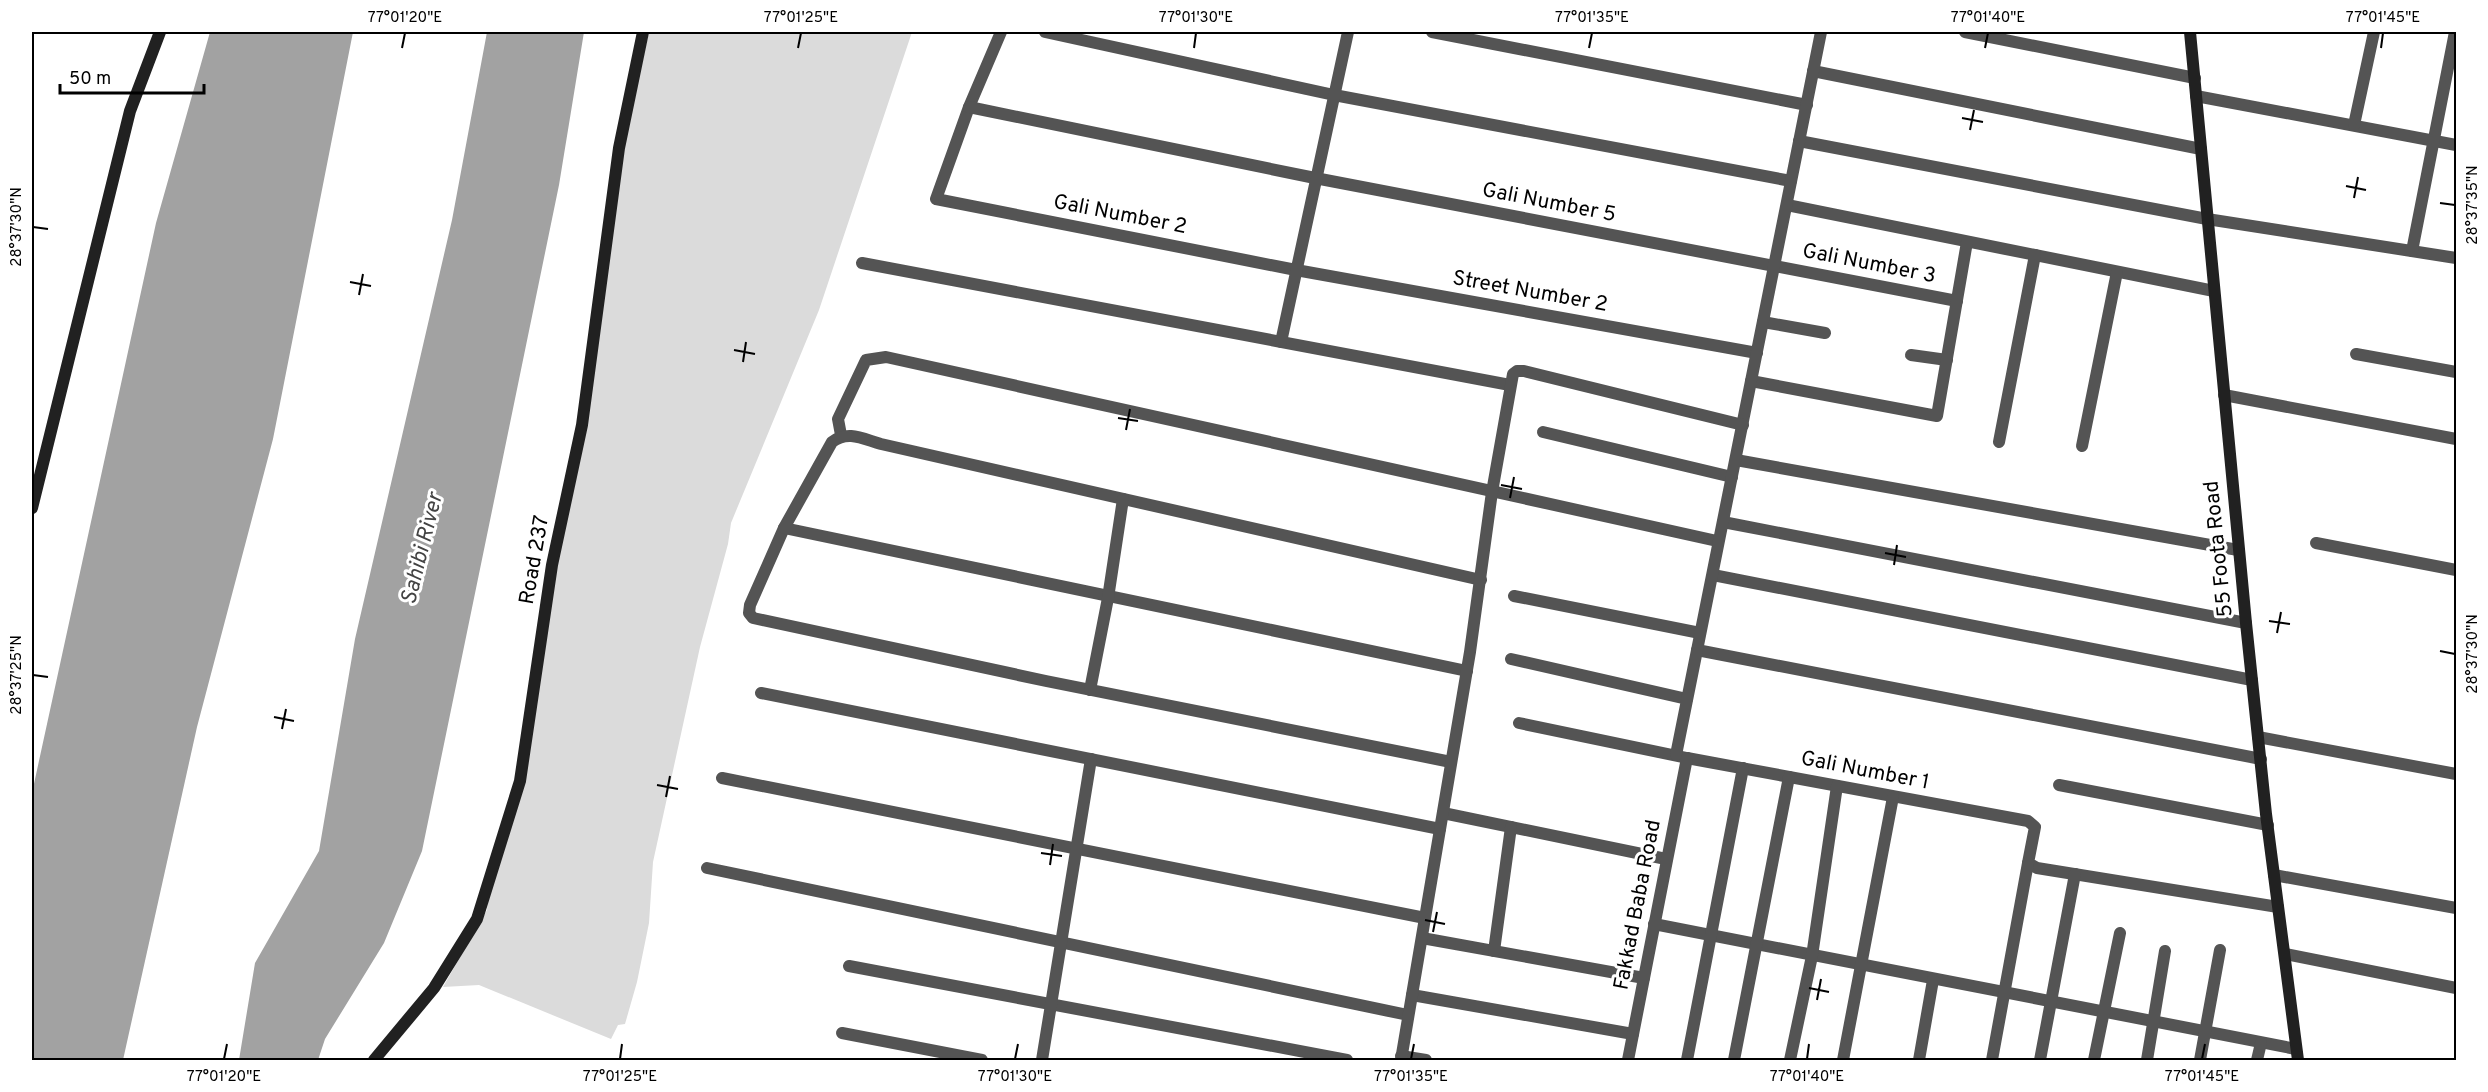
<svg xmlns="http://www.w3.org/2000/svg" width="2488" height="1092" font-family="Overpass,sans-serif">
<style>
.green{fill:#dbdbdb}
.water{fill:#a2a2a2}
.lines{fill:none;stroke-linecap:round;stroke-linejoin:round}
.street{stroke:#545454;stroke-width:12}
.secondary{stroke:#212121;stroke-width:12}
.ticks{fill:none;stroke:#000;stroke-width:2}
.labels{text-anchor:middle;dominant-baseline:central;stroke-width:6;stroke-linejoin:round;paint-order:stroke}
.street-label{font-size:21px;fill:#000;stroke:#fff}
.water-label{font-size:22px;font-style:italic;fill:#434343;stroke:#fff}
.neatline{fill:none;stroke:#000;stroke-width:2}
.ticks-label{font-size:15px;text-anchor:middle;fill:#000}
</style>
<rect width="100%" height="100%" fill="#fff"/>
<!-- green -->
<path class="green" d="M649,32H912L819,310L731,523L728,544L700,647L653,862L649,923L637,982L625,1024L618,1025L611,1039L479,985L443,987L487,910L488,898L506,843L625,140Z"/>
<!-- water -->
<g class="water">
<path d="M210,32H353L273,439L197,727L123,1060H32V793L156,223Z"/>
<path d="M487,32H584L559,185L422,851L384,943L325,1039L318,1060H239L255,963L319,851L355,639L452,220Z"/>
</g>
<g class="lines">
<!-- street -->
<g class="street">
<path d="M1001,32L969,107L936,199L1296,270L1757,353"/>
<path d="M1045,32L1334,95L1791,181"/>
<path d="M1432,32L1807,105"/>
<path d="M1965,32L2195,78"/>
<path d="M1813,71L2201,149"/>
<path d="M2196,96L2456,145"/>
<path d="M969,107L1315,178L1957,301"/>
<path d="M2354,125L2374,32"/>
<path d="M1799,141L2207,219L2456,258"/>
<path d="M1787,205L2214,291"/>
<path d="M2412,251L2455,32"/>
<path d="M862,263L1510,385"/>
<path d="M1763,322L1825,333"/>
<path d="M1281,342L1348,32"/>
<path d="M2356,354L2456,372"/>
<path d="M1911,355L1947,360"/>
<path d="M1751,381L1937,416L1967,242"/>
<path d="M2224,395L2456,439"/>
<path d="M1543,432L1732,477"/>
<path d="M841,435L838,419L866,360L886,357L1717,541"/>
<path d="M1999,442L2035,255"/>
<path d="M2082,446L2117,272"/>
<path d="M1736,460L2238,550"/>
<path d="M1723,522L2246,623"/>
<path d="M784,528L750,605L749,613L753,618L1046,681L1451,762"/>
<path d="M2316,543L2456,570"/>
<path d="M1713,575L2252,680"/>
<path d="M1514,596L1700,633"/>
<path d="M1697,650L2261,759"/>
<path d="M1511,659L1687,699"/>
<path d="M1467,671L784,528L832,442C848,430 863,439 881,444L1481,580"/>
<path d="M1090,690L1108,598L1123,499"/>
<path d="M761,693L1440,829"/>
<path d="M1519,723L1687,758L2028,821L2035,827L2028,863L2037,868L2278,907"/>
<path d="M2258,737L2456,774"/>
<path d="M1676,755L1821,32"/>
<path d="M722,778L1425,918"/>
<path d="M2059,785L2268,825"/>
<path d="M1443,813L1666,859"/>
<path d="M707,868L1408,1015"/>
<path d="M2274,875L2456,908"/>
<path d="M1654,924L2296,1049"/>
<path d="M1422,938L1644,978"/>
<path d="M1494,951L1511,827"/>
<path d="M2285,954L2456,988"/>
<path d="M849,966L1347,1060"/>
<path d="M1412,995L1633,1034"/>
<path d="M842,1033L982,1060"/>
<path d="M1401,1056L1426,1060"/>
<path d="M1042,1060L1091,759"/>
<path d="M1401,1060L1470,652L1492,492L1513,374L1517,371H1524L1743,425"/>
<path d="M1628,1060L1687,758"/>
<path d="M1687,1060L1743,768"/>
<path d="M1734,1060L1789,777"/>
<path d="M1790,1060L1812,956L1837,786"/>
<path d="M1843,1060L1893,797"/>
<path d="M1919,1060L1933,980"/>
<path d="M1992,1060L2028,863"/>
<path d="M2040,1060L2075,874"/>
<path d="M2094,1060L2120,933"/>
<path d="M2147,1060L2165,951"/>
<path d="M2200,1060L2220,950"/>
<path d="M2257,1060L2261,1043"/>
</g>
<!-- secondary -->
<g class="secondary">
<path d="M2190,32L2246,623L2266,814L2298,1060"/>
<path d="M32,508L130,111L160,32"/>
<path d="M374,1060L434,988L477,919L520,781L552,565L582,425L619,148L643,32"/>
</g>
</g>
<!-- ticks -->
<path class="ticks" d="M402,48L405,33M798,48L801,33M1194,48L1196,33M1589,48L1592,33M1985,48L1988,33M2381,48L2383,33M1962,118L1983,122M1970,130L1974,110M2346,186L2366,190M2354,198L2358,177M2440,203L2455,205M33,227L48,229M350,282L371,286M359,295L363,274M734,350L755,354M743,362L746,342M1118,418L1138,421M1126,430L1130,409M1501,485L1522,489M1510,498L1514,477M1885,553L1906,557M1894,565L1897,545M2269,621L2290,624M2277,633L2281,612M2440,651L2455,654M33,675L48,677M274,717L294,721M282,729L286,709M657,785L678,789M666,797L670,776M1041,853L1062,856M1050,865L1053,844M1425,920L1445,924M1433,932L1437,912M1809,988L1829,992M1817,1000L1821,979M224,1059L227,1044M620,1059L622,1044M1015,1059L1018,1044M1411,1059L1414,1044M1807,1059L1809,1044M2202,1059L2205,1044"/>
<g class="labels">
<!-- street labels -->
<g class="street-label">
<text transform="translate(1549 203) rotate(11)">Gali Number 5</text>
<text transform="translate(1120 215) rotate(11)">Gali Number 2</text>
<text transform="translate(1869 264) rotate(11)">Gali Number 3</text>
<text transform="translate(1530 292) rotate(10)">Street Number 2</text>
<text transform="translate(2219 549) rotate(-96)">55 Foota Road</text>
<text transform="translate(535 560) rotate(-80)">Road 237</text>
<text transform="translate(1865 771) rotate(11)">Gali Number 1</text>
<text transform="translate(1638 905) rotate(-79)">Fakkad Baba Road</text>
</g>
<!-- water labels -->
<g class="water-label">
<text transform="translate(423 549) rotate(-76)">Sahibi River</text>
</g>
</g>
<!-- border -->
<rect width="2488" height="1092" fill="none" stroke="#ffffff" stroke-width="66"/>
<!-- scale -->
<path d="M60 84v9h144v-9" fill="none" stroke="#000000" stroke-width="3"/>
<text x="69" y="84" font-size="18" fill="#000000" stroke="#ffffff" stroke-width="4.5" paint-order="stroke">50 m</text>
<rect x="33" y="33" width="2422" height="1026" class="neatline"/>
<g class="ticks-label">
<text x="405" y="22">77°01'20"E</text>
<text x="801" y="22">77°01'25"E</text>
<text x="1196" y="22">77°01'30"E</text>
<text x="1592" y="22">77°01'35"E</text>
<text x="1988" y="22">77°01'40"E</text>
<text x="2383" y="22">77°01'45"E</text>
<text transform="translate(2472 205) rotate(-90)" y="5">28°37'35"N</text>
<text transform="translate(16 227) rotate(-90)" y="5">28°37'30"N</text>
<text transform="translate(2472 654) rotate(-90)" y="5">28°37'30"N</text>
<text transform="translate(16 675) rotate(-90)" y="5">28°37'25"N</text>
<text x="224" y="1081">77°01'20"E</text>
<text x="620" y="1081">77°01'25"E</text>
<text x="1015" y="1081">77°01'30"E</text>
<text x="1411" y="1081">77°01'35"E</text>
<text x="1807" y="1081">77°01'40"E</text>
<text x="2202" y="1081">77°01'45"E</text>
</g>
</svg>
